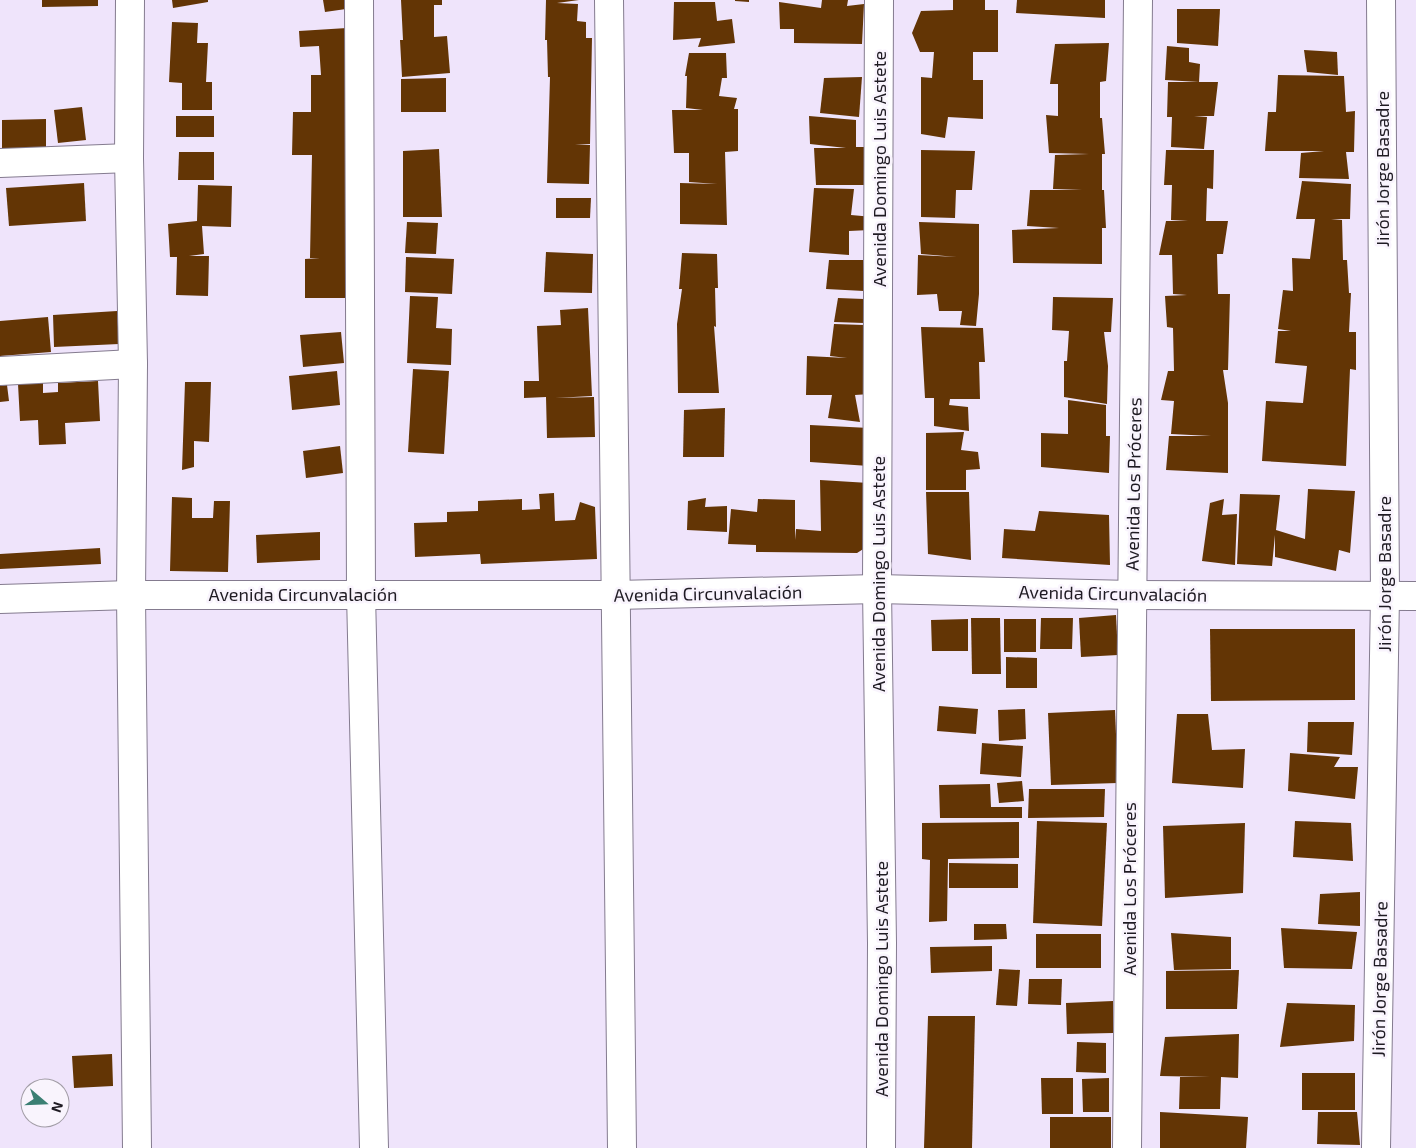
<svg xmlns="http://www.w3.org/2000/svg" width="1416" height="1148" font-family="'Exo 2',sans-serif">
<style>
.building{fill:#633505}
.lines{fill:none;stroke-linecap:round;stroke-linejoin:round}
.minor-casing{stroke:#847b8f;stroke-width:30}
.tertiary-casing{stroke:#847b8f;stroke-width:30}
.minor{stroke:#fff;stroke-width:28}
.tertiary{stroke:#fff;stroke-width:28}
.labels{text-anchor:middle;dominant-baseline:central;stroke-width:5;stroke-linejoin:round;paint-order:stroke}
.street-label{font-size:18px;fill:#1f1b23;stroke:#f9f4fd}
</style>
<rect width="100%" height="100%" fill="#efe4fb"/>
<!-- building -->
<g class="building">
<path d="M42,0H98V6L42,7Z"/>
<path d="M172,0H208V2L173,8Z"/>
<path d="M323,0H352L353,8L325,12Z"/>
<path d="M401,0H442V5H434V37L447,36L450,73L402,77L400,40H403Z"/>
<path d="M546,0H579L557,3L578,4L577,21L586,22V38H592L590,144H575L590,145L589,184L547,183L550,77H548L547,40H545Z"/>
<path d="M735,0H749V2L735,1Z"/>
<path d="M822,0H848L847,6L864,4L862,44L794,43V29H780L779,2L821,8Z"/>
<path d="M953,0H985V10H998V52H973V80H983V119L948,117L945,138L921,134V77L932,78L934,52H920L912,33L921,11L953,10Z"/>
<path d="M1017,0H1105V18L1016,13Z"/>
<path d="M674,2H715L717,21L732,19L735,43L698,47L701,38L673,40Z"/>
<path d="M1177,9H1220L1218,46L1177,43Z"/>
<path d="M172,22L198,23L197,43H208L206,82H212V110H182V83L169,82Z"/>
<path d="M347,28L354,259L345,258L346,298H305V259L320,258H310L312,155H292L293,112H311V75H321L319,46L300,47L299,31Z"/>
<path d="M1109,43L1106,81L1100,82V118H1102L1105,154H1102V190H1104L1106,228H1102V264L1013,263L1012,230L1059,228L1027,226L1030,190H1082L1053,189L1055,155L1089,154L1049,153L1046,115L1058,116V84H1050L1055,44Z"/>
<path d="M1167,46L1189,48V62L1200,64L1199,82L1165,80Z"/>
<path d="M1304,50L1337,52L1338,75L1307,72Z"/>
<path d="M689,53H726L727,78H722L719,96L737,98L734,109H738V151L725,152L727,225L680,224V183L717,184L689,182V153H674L672,110H703L686,108L687,76H685Z"/>
<path d="M1278,75L1344,76L1346,112L1355,111L1354,152H1346L1349,179L1299,178L1301,153L1324,151H1265L1268,112H1276Z"/>
<path d="M862,77L859,117L820,113L824,78Z"/>
<path d="M446,78V112H401V79Z"/>
<path d="M1168,82H1218L1214,116H1194L1207,117L1204,149L1171,147L1172,117H1167Z"/>
<path d="M82,107L86,140L58,143L54,110Z"/>
<rect x="176" y="116" width="38" height="21"/>
<path d="M809,116L856,120V147H868L867,185H816L814,148H846L810,144Z"/>
<path d="M46,119V149H2V120Z"/>
<path d="M439,149L442,217H403V151Z"/>
<path d="M921,150L975,151L972,190H956L955,218L921,217Z"/>
<path d="M1166,150H1214L1213,189L1207,188L1206,221H1228L1223,254H1217L1218,294H1230L1228,370H1223L1228,403V473L1166,470L1169,436H1211L1171,434L1174,401L1161,400L1168,371H1174L1173,328L1167,327L1165,296L1187,295L1173,294L1172,255H1159L1166,221H1188L1171,220L1172,185H1164Z"/>
<path d="M179,152H214V180H178Z"/>
<path d="M1302,181L1351,184L1350,219H1331L1342,220L1343,260H1347L1349,293H1351L1349,332H1356V370L1350,369L1346,466L1262,461L1266,401L1303,403L1307,366L1275,363L1278,331H1291L1278,329L1283,290L1293,291L1292,258L1310,259L1315,219H1296Z"/>
<path d="M84,183L86,221L9,226L6,188Z"/>
<path d="M198,185L232,186L231,227L202,226L204,254L189,256H209L208,296L176,295L177,257H170L168,224L197,221Z"/>
<path d="M814,188L854,189L851,215L873,217L870,230L849,231V255L809,252Z"/>
<path d="M556,198H591L590,218H556Z"/>
<path d="M407,222L438,223L436,254L405,253Z"/>
<path d="M919,222L979,224V294L976,326L960,325L962,311H939L937,294L917,295L918,255L957,257L921,254Z"/>
<path d="M546,252L593,254L592,293L544,292Z"/>
<path d="M682,253L717,254L718,288H715L716,327L714,326L719,393H678L677,324L682,289H679Z"/>
<path d="M406,257L454,259L452,294L405,292Z"/>
<path d="M829,260H863L864,291L826,289Z"/>
<path d="M410,296L438,297L436,328L452,329L451,365L407,363Z"/>
<path d="M1053,297L1113,298L1111,332H1104L1108,366L1107,404L1064,397V361H1067L1069,331L1052,330Z"/>
<path d="M838,298L864,299V323L834,322Z"/>
<path d="M588,308L592,396L555,398L594,397L595,437L547,438L546,397L524,398V381H539L537,326L561,325L560,310Z"/>
<path d="M117,311L119,344L54,347L53,315Z"/>
<path d="M48,317L51,352L0,356V321Z"/>
<path d="M834,324L864,325V359H868L870,394L855,395L860,422L828,418L832,395H806L807,356L847,358L830,356Z"/>
<path d="M921,327L983,328L985,362H979L980,399H950L949,405L968,407L969,431L934,426V398H925Z"/>
<path d="M341,332L344,363L303,367L300,335Z"/>
<path d="M413,369L449,371L444,454L408,452Z"/>
<path d="M337,371L340,405L292,410L289,376Z"/>
<path d="M98,381L100,421L65,423L66,444L39,445L38,420L20,421L18,384L43,383V393L58,392V383Z"/>
<path d="M185,382H211L209,442L194,441V467L182,470Z"/>
<path d="M7,385L9,401L0,402V386Z"/>
<path d="M1068,400L1106,405V436H1110L1109,473L1041,467V433L1068,434Z"/>
<path d="M725,408L724,457H683L684,410Z"/>
<path d="M810,425L869,428V466L810,462Z"/>
<path d="M964,432L961,450L978,452L980,469L966,470V490H926V433Z"/>
<path d="M340,446L343,473L306,478L303,451Z"/>
<path d="M820,480L869,483L868,546L857,553L756,552V545L728,544L731,509L757,512L758,499L795,500V540L796,529L821,531Z"/>
<path d="M1308,489L1355,491L1350,553L1339,550L1336,571L1275,557V535L1272,566L1237,564L1240,494L1280,495L1276,530L1305,539Z"/>
<path d="M926,492H969L971,560L928,554Z"/>
<path d="M554,493L555,521L575,520L580,502L595,507L597,559L481,564L480,554L415,557L414,523L447,522V512L478,511V501L522,499V510L540,509L539,494Z"/>
<path d="M172,497L192,498V518H213L214,501H230L228,572L170,571Z"/>
<path d="M706,498L705,507L727,506V532L687,530L688,501Z"/>
<path d="M1224,499L1222,515L1237,514L1235,565L1202,561L1210,503Z"/>
<path d="M1039,511L1109,515L1110,565L1002,558L1004,529L1035,531Z"/>
<path d="M320,532V560L257,563L256,535Z"/>
<path d="M100,548L101,564L0,569V554Z"/>
<path d="M1116,615L1118,655L1081,657L1079,618Z"/>
<path d="M971,618H1000L1001,674H972Z"/>
<path d="M1041,618H1073L1072,649H1040Z"/>
<path d="M968,619V651H932L931,620Z"/>
<rect x="1004" y="619" width="32" height="33"/>
<path d="M1210,629H1355V700L1211,701Z"/>
<path d="M1006,657L1037,658V688H1006Z"/>
<path d="M939,706L978,709L976,734L937,731Z"/>
<path d="M1025,709L1026,739L999,741L998,710Z"/>
<path d="M1115,710L1118,783L1051,785L1048,713Z"/>
<path d="M1177,714H1208L1212,750L1245,749L1243,788L1172,783Z"/>
<path d="M1308,722H1354L1352,755L1307,752Z"/>
<path d="M982,743L1023,746L1021,777L980,774Z"/>
<path d="M1290,753L1340,757L1334,767H1358L1355,799L1288,791Z"/>
<path d="M1022,781L1024,801L999,803L997,783Z"/>
<path d="M990,784L991,807H1022V818H940L939,785Z"/>
<path d="M1029,789H1105L1104,817L1028,818Z"/>
<path d="M1037,821L1107,823L1102,926L1033,923Z"/>
<path d="M1295,821L1351,823L1353,861L1293,857Z"/>
<path d="M1019,822V858L948,859L947,921L929,922L930,860L922,859V823Z"/>
<path d="M1245,823L1243,893L1165,898L1163,826Z"/>
<path d="M949,863L1018,864V888H949Z"/>
<path d="M1360,892V926L1318,924L1320,894Z"/>
<path d="M974,924H1006L1007,939L974,940Z"/>
<path d="M1281,928L1357,932L1352,969L1284,968Z"/>
<path d="M1171,933L1231,937V969L1174,970Z"/>
<rect x="1036" y="934" width="65" height="34"/>
<path d="M992,946V971L931,973L930,947Z"/>
<path d="M999,969L1020,970L1017,1006L996,1005Z"/>
<path d="M1239,970L1237,1009H1166V971Z"/>
<path d="M1029,979H1062L1061,1005L1028,1004Z"/>
<path d="M1113,1001V1033L1067,1034L1066,1003Z"/>
<path d="M1287,1003L1355,1005L1354,1041L1280,1047Z"/>
<path d="M928,1016H975L972,1148H924Z"/>
<path d="M1239,1034L1238,1078L1221,1077L1220,1109H1179L1180,1077H1210L1160,1076L1165,1037Z"/>
<path d="M1077,1042L1106,1043V1073L1076,1072Z"/>
<path d="M112,1054L113,1086L74,1088L72,1056Z"/>
<rect x="1302" y="1073" width="53" height="37"/>
<path d="M1041,1078H1073V1114H1042Z"/>
<path d="M1109,1078V1112H1083L1082,1079Z"/>
<path d="M1160,1112L1248,1117L1246,1148H1160Z"/>
<path d="M1318,1112H1357L1360,1145L1317,1144Z"/>
<rect x="1050" y="1117" width="61" height="31"/>
</g>
<g class="lines">
<defs>
<g id="minor">
<path d="M130,0L129,158L133,364L131,595L137,1148"/>
<path d="M359,0L361,594L374,1148"/>
<path d="M609,0L622,1148"/>
<path d="M879,0L877,589L882,943L881,1148"/>
<path d="M0,163L129,158"/>
<path d="M0,371L133,364"/>
<path d="M1127,1148L1138,0"/>
<path d="M1376,1148L1385,595L1381,0"/>
</g>
<path id="tertiary" d="M0,599L131,595H616L877,589L1131,595L1416,596"/>
</defs>
<!-- minor casing -->
<use href="#minor" class="minor-casing"/>
<!-- tertiary casing -->
<use href="#tertiary" class="tertiary-casing"/>
<!-- minor -->
<use href="#minor" class="minor"/>
<!-- tertiary -->
<use href="#tertiary" class="tertiary"/>
</g>
<g class="labels">
<!-- street labels -->
<g class="street-label">
<text transform="translate(879 169) rotate(-90)">Avenida Domingo Luis Astete</text>
<text transform="translate(1382 169) rotate(-90)">Jirón Jorge Basadre</text>
<text transform="translate(1133 484) rotate(-89)">Avenida Los Próceres</text>
<text transform="translate(878 574) rotate(-90)">Avenida Domingo Luis Astete</text>
<text transform="translate(1384 574) rotate(-90)">Jirón Jorge Basadre</text>
<text transform="translate(708 593) rotate(-1)">Avenida Circunvalación</text>
<text transform="translate(1113 593) rotate(1)">Avenida Circunvalación</text>
<text x="303" y="594">Avenida Circunvalación</text>
<text transform="translate(1129 889) rotate(-90)">Avenida Los Próceres</text>
<text transform="translate(881 979) rotate(-90)">Avenida Domingo Luis Astete</text>
<text transform="translate(1379 979) rotate(-89)">Jirón Jorge Basadre</text>
</g>
</g>
<!-- north arrow -->
<g transform="translate(45 1103) rotate(109)"><circle r="24" fill="#f9f4fd" stroke="#a29da6"/>
<path d="M0-4L9 19L0 12L-9 19Z" fill="#3b7f73"/>
<text y="-8" font-size="14" font-weight="bold" text-anchor="middle" fill="#1f1b23">N</text>
</g>
</svg>
